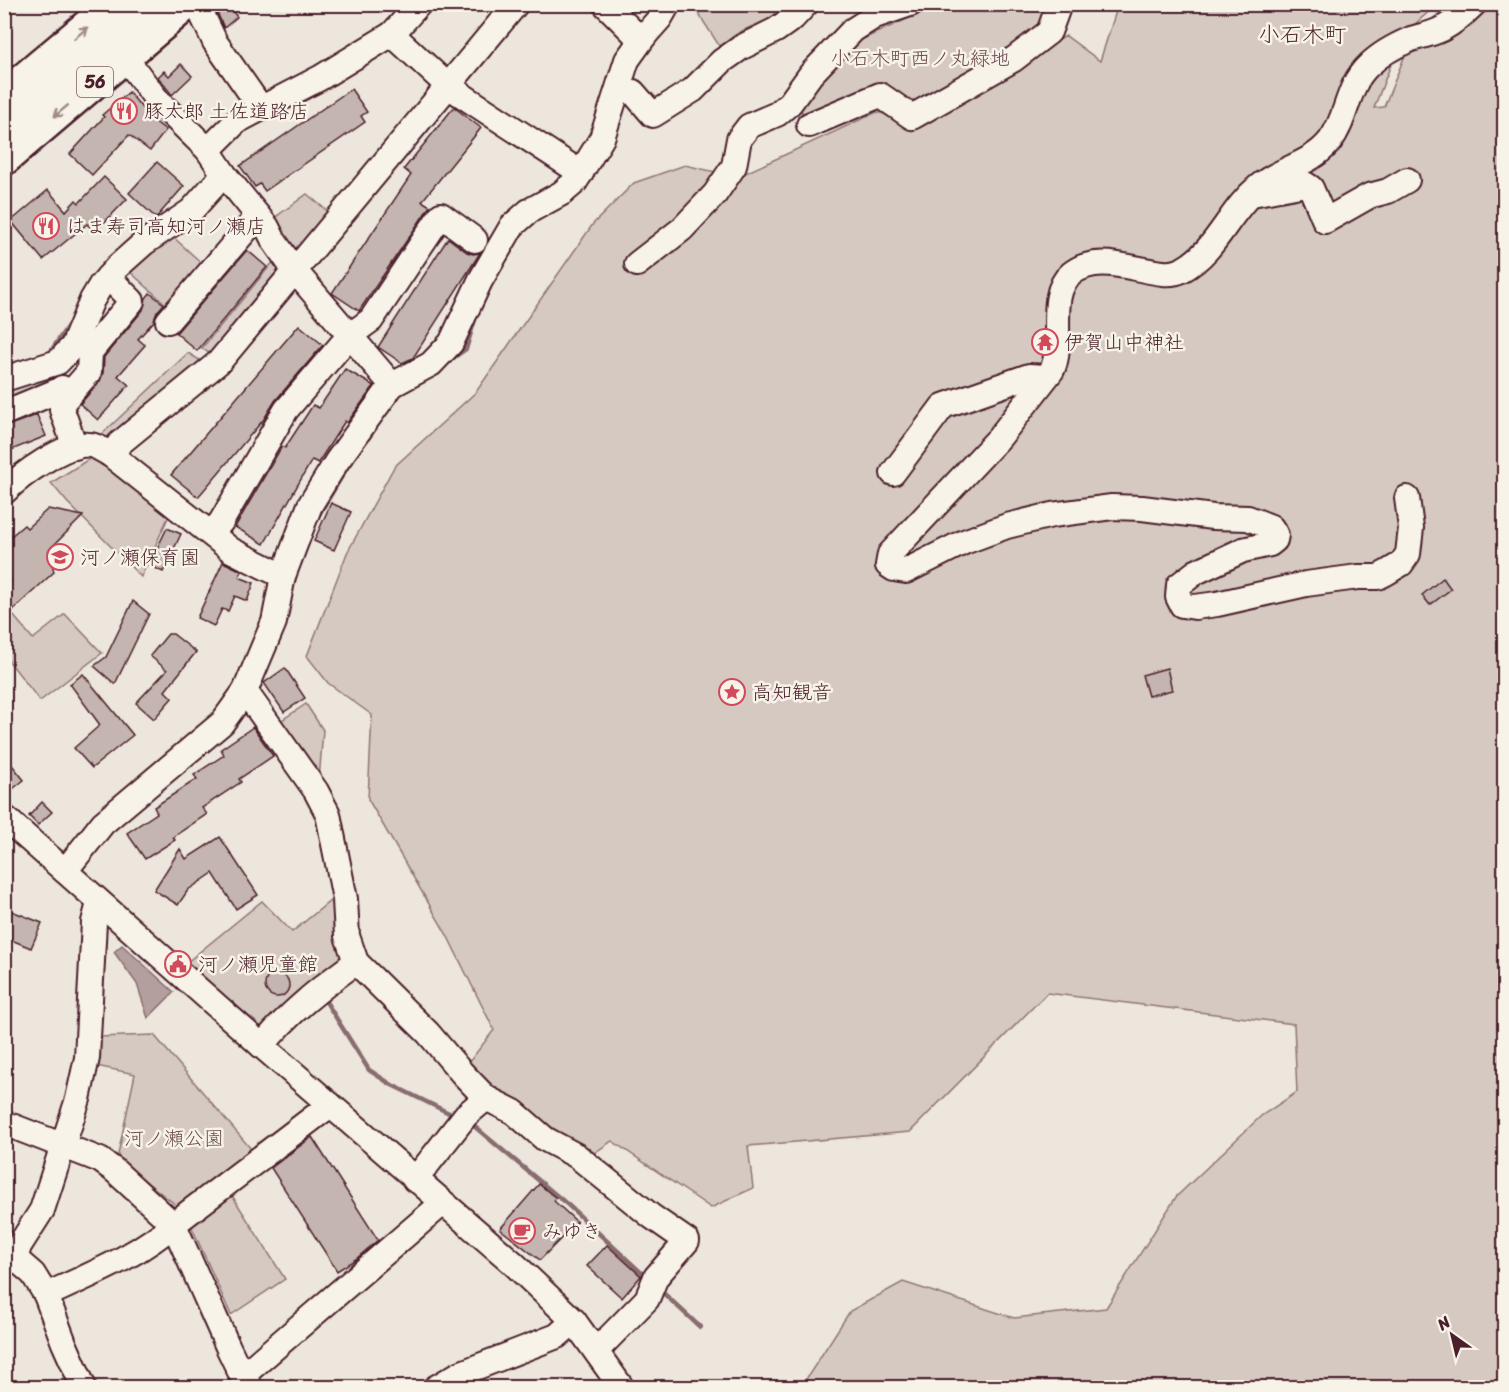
<svg xmlns="http://www.w3.org/2000/svg" width="1509" height="1392" font-family="Sriracha,'Klee One',sans-serif">
<style>
.green{fill:#d5c9c2;stroke:#907476;stroke-width:1.5}
.water{fill:#b39f9d;stroke:#896c6f;stroke-width:1.5}
.lines{fill:none;stroke-linecap:round;stroke-linejoin:round}
.stream{stroke:#896c6f;stroke-width:4.5}
.building{fill:#c4b5b0;stroke:#4a1f2b;stroke-width:1.5}
.minor-casing{stroke:#4a1f2b;stroke-width:28}
.highway-casing{stroke:#4a1f2b;stroke-width:38}
.minor{stroke:#f7f3e8;stroke-width:24}
.highway{stroke:#f7f3e8;stroke-width:33}
.oneway{stroke:#a0898a}
.labels{text-anchor:middle;dominant-baseline:central;stroke-width:5;stroke-linejoin:round;paint-order:stroke}
.shield{fill:#f7f3e8;stroke:#7e5f64;stroke-width:1.5}
.shield-label{font-size:18px;font-weight:bold;fill:#4a1f2b}
.park-label{font-size:20px;fill:#6d4a51;stroke:#f7f3e8}
.poi-label{font-size:20px;fill:#4a1f2b;stroke:#f7f3e8;text-anchor:start}
.quarter-label{font-size:22px;fill:#4a1f2b;stroke:#f7f3e8}
</style>
<rect width="100%" height="100%" fill="#ece6dd"/>
<filter id="ink" filterUnits="userSpaceOnUse"><feTurbulence type="fractalNoise" baseFrequency=".0167" numOctaves="2"/><feDisplacementMap in="SourceGraphic" scale="12" xChannelSelector="R" yChannelSelector="G"/><feConvolveMatrix kernelMatrix="1 2 1 2 8 2 1 2 1" color-interpolation-filters="sRGB"/></filter>
<g filter="url(#ink)">
<!-- green -->
<g class="green">
<path d="M1048,4L1042,30L913,109L881,83L837,108L807,120L797,104L861,40L937,5Z"/>
<path d="M711,5V4L787,5C778,19 755,24 740,32C733,36 727,42 720,47L698,13Z"/>
<path d="M1118,5H1436L1402,36L1374,108L1384,107L1412,38L1448,5H1504V1387H801L850,1311L903,1282L1014,1318L1106,1308L1176,1197L1261,1116L1297,1092L1294,1024L1047,993L910,1132L748,1146L753,1188L711,1208L612,1141L591,1155L466,1066L494,1030L447,935L368,799L372,715L328,683L307,656L347,553L394,467L476,392L593,224L634,183L685,165L737,177L877,112L908,121L937,111L1066,36L1100,61Z"/>
<path d="M307,194L331,214L298,256L273,219Z"/>
<path d="M172,236L206,267L170,308L128,270Z"/>
<path d="M274,261L282,269L210,354L202,348Z"/>
<path d="M188,353L201,361L104,441L100,436Z"/>
<path d="M45,374L52,380L5,407L4,388Z"/>
<path d="M97,454L171,511L141,577L67,502L51,483Z"/>
<path d="M65,614L102,653L40,701L5,656V621L13,615L33,639Z"/>
<path d="M306,704L323,730L319,780L279,722Z"/>
<path d="M335,897L345,963L265,1030L186,963L262,901L292,932Z"/>
<path d="M154,1035L257,1156L231,1194L285,1279L231,1315L185,1212L117,1159L135,1074L96,1066L98,1037Z"/>
</g>
<!-- water -->
<path class="water" d="M122,945L174,992L148,1018L137,984L114,952Z"/>
<g class="lines">
<!-- stream -->
<g class="stream">
<path d="M49,354L69,324"/>
<path d="M449,361L466,349L475,319"/>
<path d="M317,518L348,466L374,430"/>
<path d="M323,997L369,1070L392,1085L451,1114"/>
<path d="M475,1127L568,1205L647,1278"/>
<path d="M660,1290L700,1327"/>
</g>
</g>
<!-- building -->
<g class="building">
<path d="M222,4H227L237,17L224,28L216,10Z"/>
<path d="M181,64L192,76L172,95L158,77L164,71L169,76Z"/>
<path d="M351,89L367,112L361,116L365,122L265,191L260,184L255,187L240,166Z"/>
<path d="M129,92L150,118L166,130L150,151L129,135L92,175L70,154L104,117L102,115Z"/>
<path d="M454,107L481,128L422,201L430,206L359,311L332,293L411,175L404,169Z"/>
<path d="M157,162L184,186L156,218L129,193Z"/>
<path d="M104,177L127,199L95,232L87,224L43,260L11,221L48,190L66,211L76,200L79,203Z"/>
<path d="M448,238L467,252L473,254L480,253L413,358L402,363L378,347Z"/>
<path d="M247,250L267,267L197,351L176,333Z"/>
<path d="M150,293L164,304L157,312L154,321L138,339L145,345L118,376L129,385L98,420L80,404L100,381L103,373L104,357L143,310L146,298Z"/>
<path d="M299,325L323,345L275,401L264,419L198,497L171,475Z"/>
<path d="M345,369L374,386L347,423L345,421L318,463L312,460L264,544L235,527L282,446L285,448L313,405L319,408Z"/>
<path d="M37,415L46,436L4,453V427Z"/>
<path d="M331,503L351,512L334,550L314,541Z"/>
<path d="M48,509L83,516L49,550L54,572L13,610L4,599V588L11,581L4,562V542L24,525L27,528Z"/>
<path d="M167,528L181,534L163,572L149,565Z"/>
<path d="M223,562L242,571L239,577L254,583L247,601L235,596L228,611L222,609L214,626L197,618Z"/>
<path d="M1443,578L1451,589L1430,605L1422,595Z"/>
<path d="M133,601L149,614L115,684L94,666L106,657Z"/>
<path d="M168,634H173L196,652L165,691L172,698L154,719L136,703L167,670L150,656Z"/>
<path d="M285,668L305,698L284,712L264,683Z"/>
<path d="M1167,668L1172,690L1148,696L1142,675Z"/>
<path d="M83,674L133,735L92,768L74,748L100,725L70,684Z"/>
<path d="M253,727L273,756L239,779L241,782L202,808L207,814L173,837L175,840L145,859L127,833L157,813L154,807L197,779L194,775L224,755L221,749Z"/>
<path d="M4,755L24,780L4,796Z"/>
<path d="M42,802L52,812L38,825L29,816Z"/>
<path d="M220,837L258,895L236,909L213,873L188,890L178,905L154,890L180,849L186,859Z"/>
<path d="M9,910L42,923L31,948L4,937V921Z"/>
<circle cx="277" cy="985" r="12"/>
<path d="M312,1137L378,1240L356,1259L337,1271L271,1168Z"/>
<path d="M539,1184L556,1198L554,1201L577,1222L540,1260L500,1229Z"/>
<path d="M607,1245L641,1276L622,1298L587,1266Z"/>
</g>
<g class="lines">
<defs>
<g id="minor">
<path d="M197,4L215,42L261,108"/>
<path d="M605,4L633,32L645,35"/>
<path d="M392,34L448,86L581,173"/>
<path d="M125,57L157,100L208,150L224,174L267,227L274,241L295,271L392,385"/>
<path d="M619,87L633,92L653,115L693,90L722,61L742,47L776,30L793,18L806,4"/>
<path d="M809,125L880,95L912,117L1014,59L1049,32L1057,10L1055,4"/>
<path d="M208,150L237,121L320,78L392,34L419,4"/>
<path d="M1252,194L1305,184L1311,188L1325,221L1369,196L1388,191L1407,180"/>
<path d="M637,264L682,229L715,194L734,166L739,139L749,126L777,114L790,103L811,74L853,30L875,16L910,4"/>
<path d="M168,321L258,216"/>
<path d="M4,379L58,362L73,346L92,300L101,285L117,267L144,243L191,211L224,174"/>
<path d="M62,388V410L75,447"/>
<path d="M62,403L89,372L90,352L132,301L108,277"/>
<path d="M4,413L62,389"/>
<path d="M111,455L120,443L219,362L516,4"/>
<path d="M893,473L943,406L1029,376L1046,377"/>
<path d="M4,492C20,476 66,441 90,445C98,446 104,451 111,455L231,550L283,576"/>
<path d="M1407,498L1411,528L1408,554L1401,564L1386,573L1378,577H1358L1306,584L1217,604L1195,607L1182,605L1178,597L1179,585L1196,572L1243,550L1270,544L1275,540L1276,535L1271,527L1248,518L1213,517L1142,508L1112,507L1052,515L1007,526L964,542L906,571L894,569L888,565L890,554L999,438L1052,370C1065,344 1046,295 1071,274C1104,246 1157,284 1182,270C1217,251 1228,212 1258,187C1280,168 1311,165 1330,141C1348,118 1346,86 1369,65C1380,54 1397,45 1411,39C1421,36 1432,34 1442,29C1453,23 1465,13 1474,4"/>
<path d="M211,533L221,522L286,410L349,336L371,320L441,215L475,240"/>
<path d="M245,691L316,791L328,814L345,899L347,936L356,962L428,1033L462,1073L486,1098L514,1112L545,1139L577,1156L651,1216L687,1241L656,1277L647,1299L597,1350"/>
<path d="M4,817L262,1046L512,1262L574,1321L622,1388"/>
<path d="M65,871L103,823L222,723L245,691L274,622L283,576L310,505L337,461L392,385L431,364L451,343L480,281L512,226L529,211L562,193L575,182L602,138L627,60L645,35L660,18L668,4"/>
<path d="M262,1046C288,1013 322,987 356,962"/>
<path d="M4,1123L100,1160L114,1170L174,1225L228,1347L242,1376L251,1388"/>
<path d="M415,1180L466,1115L486,1098"/>
<path d="M46,1295L33,1274L18,1261L16,1256L19,1246L42,1210L78,1099L87,1058L94,922L99,903"/>
<path d="M242,1376L437,1208"/>
<path d="M84,1388L64,1343L46,1295C95,1273 138,1256 179,1220L330,1105"/>
<path d="M435,1388L459,1374L557,1336L574,1321"/>
</g>
<g id="highway">
<path d="M4,97L115,4"/>
<path d="M4,128L141,13"/>
<path d="M4,158L185,4"/>
</g>
</defs>
<!-- minor casing -->
<use href="#minor" class="minor-casing"/>
<!-- highway casing -->
<use href="#highway" class="highway-casing"/>
<!-- minor -->
<use href="#minor" class="minor"/>
<!-- highway -->
<use href="#highway" class="highway"/>
</g>
<!-- one-way arrows -->
<defs><path id="oneway-shaft" d="M-6 0H5M1.5-3L5.5 0L1.5 3" fill="none" stroke-width="1.6" stroke-linecap="round" stroke-linejoin="round" transform="scale(1.5)"/></defs>
<g class="oneway">
<use href="#oneway-shaft" transform="translate(81 33) rotate(-40)"/>
<use href="#oneway-shaft" transform="translate(61 111) rotate(140)"/>
</g>
</g>
<!-- icons -->
<defs>
<symbol id="restaurant-ring" viewBox="-11 -11 22 22"><circle r="9.5" fill="#f7f3e8" stroke="#d1495b" stroke-width="1.5"/><path d="M-5-6h1v4h1v-4h1v4h1v-4h1v5L-1.5 .5V6h-2V.5L-5-1ZM5-6V6H3V1.5H1.5Q1.5-4 5-6Z" fill="#d1495b"/></symbol>
<symbol id="temple-ring" viewBox="-11 -11 22 22"><circle r="9.5" fill="#f7f3e8" stroke="#d1495b" stroke-width="1.5"/><path d="M0-6L5-2H3V0L6.5 2.5H4V6H1.5V3h-3V6H-4V2.5H-6.5L-3 0V-2H-5Z" fill="#d1495b"/></symbol>
<symbol id="school-ring" viewBox="-11 -11 22 22"><circle r="9.5" fill="#f7f3e8" stroke="#d1495b" stroke-width="1.5"/><path d="M0-5L7-2L0 1L-7-2ZM-4 1L0 2.5L4 1V4Q0 6-4 4Z" fill="#d1495b"/></symbol>
<symbol id="sight-ring" viewBox="-11 -11 22 22"><circle r="9.5" fill="#f7f3e8" stroke="#d1495b" stroke-width="1.5"/><path d="M0-6L1.8-2.2L6-1.7L2.9 1.2L3.7 5.4L0 3.3L-3.7 5.4L-2.9 1.2L-6-1.7L-1.8-2.2Z" fill="#d1495b"/></symbol>
<symbol id="civic-ring" viewBox="-11 -11 22 22"><circle r="9.5" fill="#f7f3e8" stroke="#d1495b" stroke-width="1.5"/><path d="M-.6-6.5H3V-4.5H.6V-3L4-1V1h2V6H-6V1h2V-1L-.6-3ZM-1.2 2.5V6h2.4V2.5Z" fill="#d1495b"/></symbol>
<symbol id="cafe-ring" viewBox="-11 -11 22 22"><circle r="9.5" fill="#f7f3e8" stroke="#d1495b" stroke-width="1.5"/><path d="M-5.5-4.5H6V0H3Q3 3.5 0 3.5H-2.5Q-5.5 3.5-5.5 0ZM3-3.2v2h1.7v-2ZM-6 4.5H4V6H-6Z" fill="#d1495b"/></symbol>
</defs>
<g fill-rule="evenodd">
<use href="#restaurant-ring" x="109" y="96" width="30" height="30"/>
<use href="#restaurant-ring" x="31" y="211" width="30" height="30"/>
<use href="#temple-ring" x="1030" y="327" width="30" height="30"/>
<use href="#school-ring" x="45" y="542" width="30" height="30"/>
<use href="#sight-ring" x="717" y="677" width="30" height="30"/>
<use href="#civic-ring" x="163" y="949" width="30" height="30"/>
<use href="#cafe-ring" x="507" y="1216" width="30" height="30"/>
</g>
<g class="labels">
<!-- shield labels -->
<rect class="shield" x="77" y="67" width="36" height="30" rx="4.5"/>
<g class="shield-label">
<text x="95" y="82">56</text>
</g>
<!-- park labels -->
<g class="park-label">
<text x="920" y="58">小石木町西ノ丸緑地</text>
<text x="174" y="1138">河ノ瀬公園</text>
</g>
<!-- poi labels -->
<g class="poi-label">
<text x="144" y="111">豚太郎 土佐道路店</text>
<text x="66" y="226">はま寿司高知河ノ瀬店</text>
<text x="1064" y="342">伊賀山中神社</text>
<text x="80" y="557">河ノ瀬保育園</text>
<text x="752" y="692">高知観音</text>
<text x="198" y="964">河ノ瀬児童館</text>
<text x="542" y="1231">みゆき</text>
</g>
<!-- quarter labels -->
<g class="quarter-label">
<text x="1302" y="34">小石木町</text>
</g>
</g>
<!-- margin -->
<rect width="1509" height="1392" fill="none" stroke="#f7f3e8" stroke-width="24"/>
<rect x="12" y="12" width="1485" height="1368" fill="none" stroke="#4a1f2b" stroke-width="2" filter="url(#ink)"/>
<!-- north arrow -->
<g transform="translate(1452 1335) rotate(326)" stroke="#f7f3e8" stroke-width="4.5" paint-order="stroke">
<path d="M0-4.5L10 22L0 15L-10 22Z" fill="#4a1f2b"/>
<text y="-9" font-size="16" font-weight="bold" text-anchor="middle" fill="#4a1f2b">N</text>
</g>
</svg>
